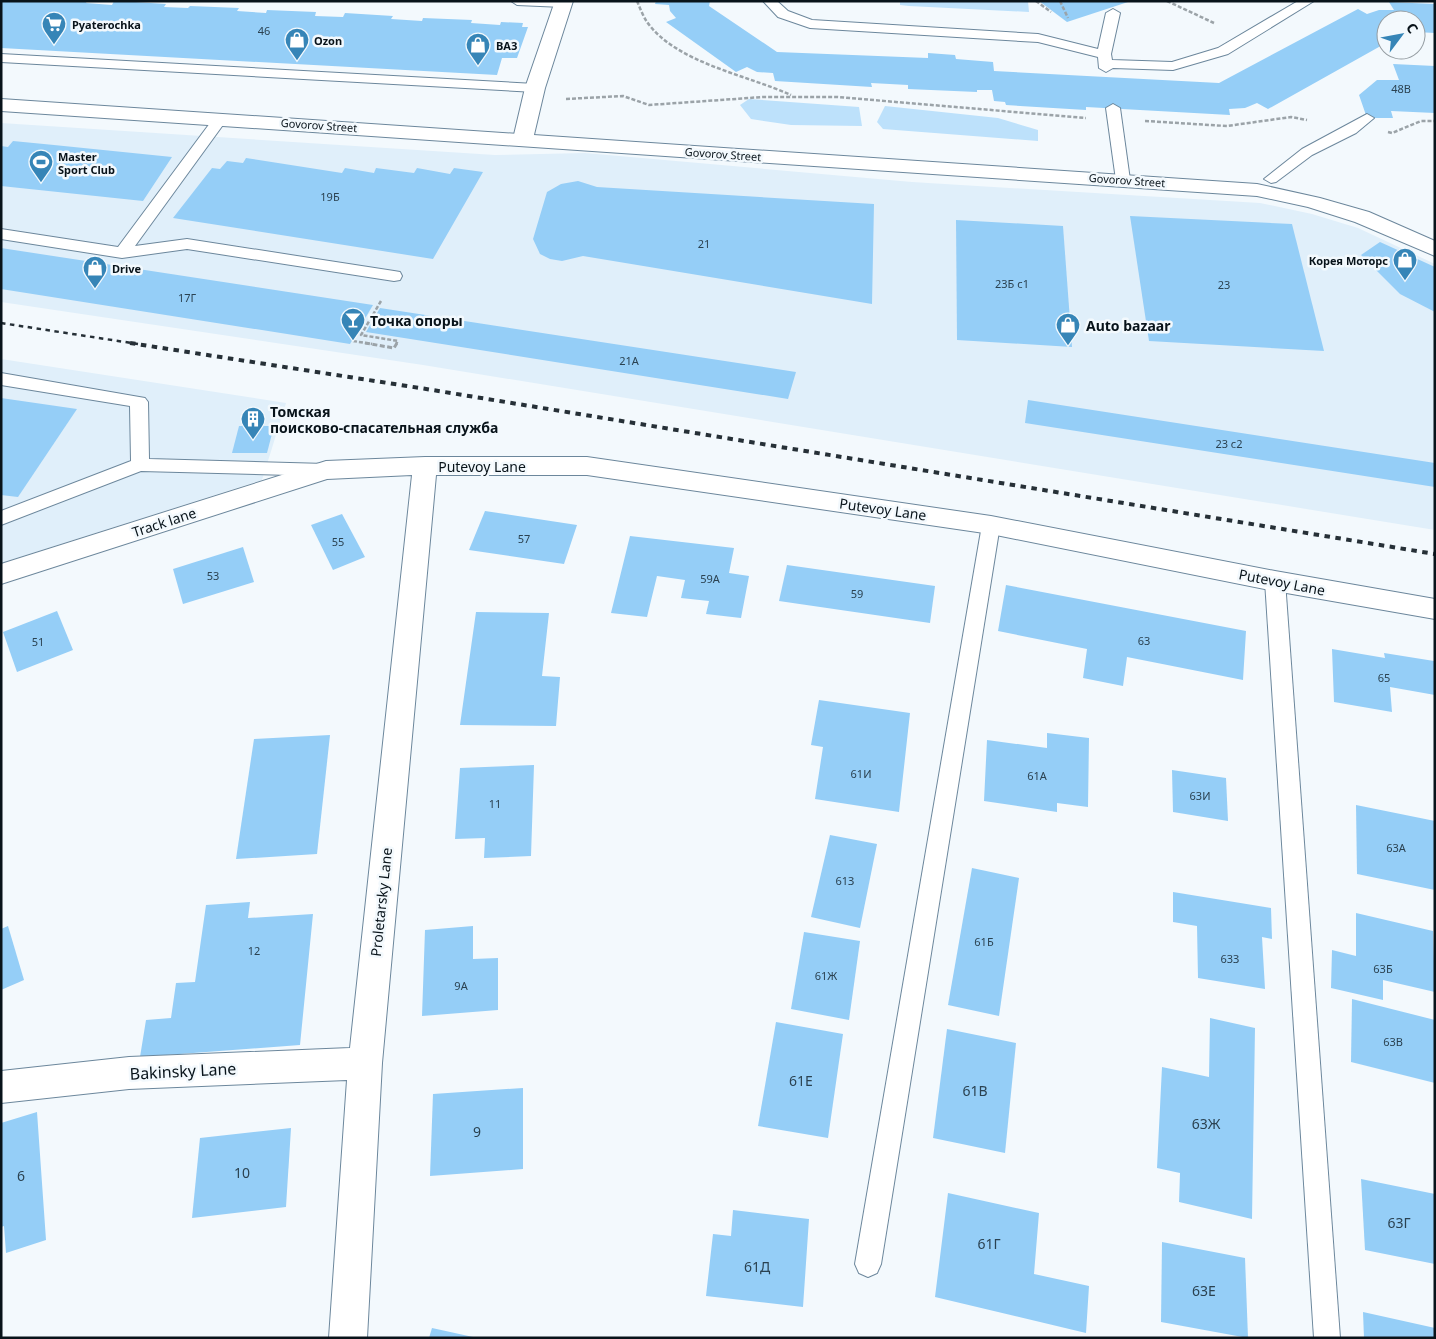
<svg xmlns="http://www.w3.org/2000/svg" width="1436" height="1339" font-family="'Noto Sans',sans-serif">
<style>
.built{fill:#e0effa}
.green{fill:#bde1fb}
.building{fill:#95cef7}
.lines{fill:none;stroke-linecap:round;stroke-linejoin:round}
.lane-casing{stroke:#6c879c;stroke-width:2}
.street-casing{stroke:#6c879c;stroke-width:2}
.secondary-casing{stroke:#6c879c;stroke-width:2}
.path-far1{stroke:#9ba3a8;stroke-width:2.5;stroke-dasharray:4 2;stroke-linecap:butt}
.path{stroke:#9ba3a8;stroke-width:3;stroke-dasharray:5 2.5;stroke-linecap:butt}
.lane{fill:#fff;fill-rule:evenodd}
.street{fill:#fff;fill-rule:evenodd}
.secondary{fill:#fff;fill-rule:evenodd}
.rail-far1{stroke:#263037;stroke-width:2.5;stroke-dasharray:4.5 4.5;stroke-linecap:butt}
.rail{stroke:#263037;stroke-width:4;stroke-dasharray:5.5 5.5;stroke-linecap:butt}
.labels{text-anchor:middle;dominant-baseline:central;stroke-width:5;stroke-linejoin:round;paint-order:stroke}
.far-poi-label{font-size:11px;font-weight:bold;fill:#08131a;stroke:#f3f9fd;text-anchor:start}
.number-label{font-size:11px;fill:#2b4251}
.far-street-label{font-size:11px;fill:#08131a;stroke:#f3f9fd}
.poi-label{font-size:14px;font-weight:bold;fill:#08131a;stroke:#f3f9fd;text-anchor:start}
.street-label{font-size:14px;fill:#08131a;stroke:#f3f9fd}
.near-number-label{font-size:14px;fill:#2b4251}
.near-street-label{font-size:16px;fill:#08131a;stroke:#f3f9fd}
</style>
<rect width="100%" height="100%" fill="#f3f9fd"/>
<!-- built -->
<g class="built">
<path d="M1,123L495,155L585,153L912,182L1260,203L1312,214L1358,228L1435,264V530L423,365L1,302Z"/>
<path d="M1,359L286,403L262,480L1,563Z"/>
</g>
<!-- green -->
<g class="green">
<path d="M900,1H1028L1029,12L909,6L900,5Z"/>
<path d="M749,99L859,107L862,126L791,125L751,119L740,105Z"/>
<path d="M885,106L998,118L1038,130V141L883,129L877,122Z"/>
</g>
<!-- building -->
<g class="building">
<path d="M1,1H87L86,3L112,5L114,1H120L166,4L164,7L188,8L190,6L239,8L237,11L252,12L266,13L267,10L316,12L315,16L343,17L345,13L393,16L391,19L422,21L423,18L472,20L471,23L500,25L501,22L523,23L522,27H528L517,58H502L497,75L1,48Z"/>
<path d="M656,1H710L709,6L777,52L928,58V53L955,55L956,59L993,62L994,71L1219,83L1358,9L1367,14L1379,10H1394L1389,2L1435,4V33L1416,32V20H1386V43L1268,109L1257,103L1245,108L1229,109L1230,115L1086,107V110L1006,105L1005,102L994,101L992,90H977V92L908,89V85L871,83L872,87L775,81L773,73L757,72L747,67L736,72L666,22L676,18L670,11L669,5L655,4Z"/>
<path d="M1039,1H1128V2L1067,22Z"/>
<path d="M1393,64L1435,66V113L1391,111L1393,118H1367L1359,95L1377,80H1399Z"/>
<path d="M13,141L54,145L172,157L143,201L1,186V146L8,147Z"/>
<path d="M246,158L342,173L345,168L374,173L376,168L414,173L417,168L450,174L454,168L483,172L433,259L173,218L212,168L220,169L227,161L243,163Z"/>
<path d="M578,181L597,187L874,204L872,304L583,256L562,261L550,259L540,254L533,239L547,192L561,184Z"/>
<path d="M1130,216L1292,224L1324,351L1149,341Z"/>
<path d="M956,220L1063,226L1072,347L957,340Z"/>
<path d="M1380,242L1435,267V312L1400,294L1361,255Z"/>
<path d="M1,248L373,305L350,344L1,289Z"/>
<path d="M380,308L796,372L788,399L366,332Z"/>
<path d="M1,398L77,409L18,497L1,495Z"/>
<path d="M1028,400L1435,463V487L1025,423Z"/>
<path d="M239,426H274L267,453H232Z"/>
<path d="M485,511L577,525L564,564L469,550Z"/>
<path d="M342,514L365,557L333,570L311,525Z"/>
<path d="M630,536L734,548L729,573L749,576L741,618L706,614L709,601L681,598L685,580L657,576L647,617L611,613Z"/>
<path d="M243,547L254,582L183,604L173,569Z"/>
<path d="M787,565L935,586L930,623L779,601Z"/>
<path d="M1006,585L1246,631L1243,680L1127,657L1123,686L1083,678L1087,649L998,631Z"/>
<path d="M57,611L73,650L17,672L3,632Z"/>
<path d="M476,612L549,613L542,676L560,677L556,726L460,725Z"/>
<path d="M1332,649L1385,658L1384,653L1434,661L1435,695L1390,687L1392,712L1334,702Z"/>
<path d="M819,700L910,713L899,812L815,799L823,747L811,745Z"/>
<path d="M1047,733L1089,738L1088,807L1057,803V812L984,801L987,740L1047,748Z"/>
<path d="M330,735L317,854L236,859L254,739Z"/>
<path d="M534,765L531,856L484,858L485,838L455,839L460,768Z"/>
<path d="M1172,770L1226,778L1228,821L1173,812Z"/>
<path d="M1356,805L1435,821V890L1357,874Z"/>
<path d="M830,835L877,844L860,928L811,917Z"/>
<path d="M972,868L1019,878L999,1016L948,1005Z"/>
<path d="M1173,892L1271,908L1272,939L1262,937L1265,989L1198,978L1197,926L1173,922Z"/>
<path d="M250,902L248,918L313,914L300,1045L140,1057L146,1020L171,1018L176,983L195,982L206,905Z"/>
<path d="M1356,913L1433,931L1435,992L1383,980V1000L1331,988L1332,950L1356,956Z"/>
<path d="M8,926L24,980L1,990V929Z"/>
<path d="M473,926V959L498,958V1010L422,1016L425,930Z"/>
<path d="M804,932L860,941L849,1020L791,1009Z"/>
<path d="M1352,999L1435,1020V1083L1351,1062Z"/>
<path d="M1210,1018L1255,1028L1252,1219L1179,1202L1180,1173L1157,1168L1162,1067L1209,1077Z"/>
<path d="M776,1022L843,1034L828,1138L758,1126Z"/>
<path d="M947,1029L1016,1043L1005,1153L933,1138Z"/>
<path d="M523,1088V1169L430,1176L433,1094Z"/>
<path d="M37,1112L46,1240L6,1253L4,1226L1,1227V1123Z"/>
<path d="M291,1128L286,1207L192,1218L200,1138Z"/>
<path d="M1361,1179L1435,1194V1264L1365,1250Z"/>
<path d="M948,1193L1039,1213L1034,1274L1089,1286L1086,1333L935,1297Z"/>
<path d="M733,1210L809,1219L803,1307L706,1296L713,1234L731,1236Z"/>
<path d="M1162,1242L1245,1258L1248,1338L1161,1322Z"/>
<path d="M1363,1312L1435,1328V1338H1364Z"/>
<path d="M432,1328L473,1337V1338H429Z"/>
</g>
<g class="lines">
<defs>
<g id="lane">
<path d="M511,1H568L570,3L563,7L517,5Z"/>
<path d="M763,1H777L788,11L812,20L1038,34L1098,49L1106,13L1113,9L1120,13L1111,54L1112,60L1172,62L1218,48L1298,1H1314L1228,54L1173,70L1113,68L1106,72L1099,68L1098,57L1038,42L810,28L778,17Z"/>
<path d="M1,54L535,84L542,88L535,92L1,62Z"/>
<path d="M1113,104L1120,108L1130,180L1123,184L1116,180L1106,108Z"/>
<path d="M221,114L228,118L135,246L187,239L394,271L400,272L402,276L400,280L394,281L187,249L122,258L1,239V229L118,247L216,115Z"/>
<path d="M1367,114L1374,118L1356,133L1312,155L1276,182L1271,183L1264,179L1302,149Z"/>
<path d="M1,373L145,398L148,402L149,459L326,464L332,465L335,470L332,475L326,476L141,471L1,525V511L131,461L130,406L1,385Z"/>
<path d="M991,518L998,520L1000,525L881,1264L877,1273L868,1277L859,1273L855,1264L982,525L984,520Z"/>
<path d="M1275,574L1282,576L1285,581L1340,1338H1314L1265,581L1268,576Z"/>
</g>
<g id="street">
<path d="M555,1H573L545,88L533,139L530,143L523,145L516,143L513,139L525,88Z"/>
<path d="M425,457H587L991,516L1275,571L1435,599V619L1275,591L991,534L587,475H436L382,1063L367,1338H329L347,1080L129,1089L1,1103V1071L129,1057L350,1048L412,475L327,479L1,584V564L326,461Z"/>
</g>
<path id="secondary" d="M1,99L1257,184L1320,198L1369,212L1435,241V256L1355,222L1308,207L1257,196L1,111Z"/>
</defs>
<!-- lane casing -->
<use href="#lane" class="lane-casing"/>
<!-- street casing -->
<use href="#street" class="street-casing"/>
<!-- secondary casing -->
<use href="#secondary" class="secondary-casing"/>
<!-- path-far1 -->
<g class="path-far1">
<path d="M637,1C640,8 643,16 647,22C676,63 747,75 791,95"/>
<path d="M1036,1L1051,12"/>
<path d="M1060,1L1068,18"/>
<path d="M1167,1L1214,23"/>
<path d="M566,99L623,96L649,105L763,97H837L1086,118"/>
<path d="M1145,121L1227,126L1291,117L1307,120"/>
<path d="M1388,132L1392,133L1421,121H1435"/>
<path d="M381,301L361,335L398,341L396,344"/>
<path d="M353,341L372,344"/>
</g>
<!-- path -->
<path class="path" d="M365,343L394,348L397,343"/>
<!-- lane -->
<use href="#lane" class="lane"/>
<!-- street -->
<use href="#street" class="street"/>
<!-- secondary -->
<use href="#secondary" class="secondary"/>
<!-- rail-far1 -->
<path class="rail-far1" d="M1,323L138,344"/>
<!-- rail -->
<path class="rail" d="M130,343L420,388L1435,554"/>
</g>
<!-- icons -->
<defs>
<symbol id="supermarket-pin" viewBox="-11 -11 22 30"><path d="M0 17L-7.5 6A9.5 9.5 0 1 1 7.5 6Z" fill="#3685b7" stroke="#f3f9fd"/><path d="M-6-5.5h2.5l.6 2H6L4.5 2H-2.5L-4.4-4H-6ZM-1.5 3.2a1.3 1.3 0 1 0 .1 0ZM3 3.2a1.3 1.3 0 1 0 .1 0Z" fill="#fff"/></symbol>
<symbol id="shop-pin" viewBox="-11 -11 22 30"><path d="M0 17L-7.5 6A9.5 9.5 0 1 1 7.5 6Z" fill="#3685b7" stroke="#f3f9fd"/><path d="M-5-2.5h2.3a2.7 3.5 0 0 1 5.4 0H5L5.5 6h-11ZM-1.5-2.5h3a1.5 2.3 0 0 0-3 0Z" fill="#fff"/></symbol>
<symbol id="stadium-pin" viewBox="-11 -11 22 30"><path d="M0 17L-7.5 6A9.5 9.5 0 1 1 7.5 6Z" fill="#3685b7" stroke="#f3f9fd"/><path d="M0-5a6.5 5 0 1 0 0 10a6.5 5 0 1 0 0-10ZM-3.5-1.8h7v3.6h-7Z" fill="#fff"/></symbol>
<symbol id="bar-pin" viewBox="-11 -11 22 30"><path d="M0 17L-7.5 6A9.5 9.5 0 1 1 7.5 6Z" fill="#3685b7" stroke="#f3f9fd"/><path d="M-6-5H6L.8 .8V4.5H3.5V6h-7V4.5H-.8V.8Z" fill="#fff"/></symbol>
<symbol id="building-pin" viewBox="-11 -11 22 30"><path d="M0 17L-7.5 6A9.5 9.5 0 1 1 7.5 6Z" fill="#3685b7" stroke="#f3f9fd"/><path d="M-4-6H4V6H1V3H-1V6H-4ZM-2.5-4.3h1.7v1.8h-1.7ZM.8-4.3h1.7v1.8H.8ZM-2.5-1h1.7V.8h-1.7ZM.8-1h1.7V.8H.8Z" fill="#fff"/></symbol>
</defs>
<g fill-rule="evenodd">
<use href="#supermarket-pin" x="40" y="10" width="28" height="38"/>
<use href="#shop-pin" x="283" y="26" width="28" height="38"/>
<use href="#shop-pin" x="464" y="31" width="28" height="38"/>
<use href="#stadium-pin" x="27" y="148" width="28" height="38"/>
<use href="#shop-pin" x="1391" y="246" width="28" height="38"/>
<use href="#shop-pin" x="81" y="254" width="28" height="38"/>
<use href="#bar-pin" x="339" y="306" width="28" height="38"/>
<use href="#shop-pin" x="1054" y="311" width="28" height="38"/>
<use href="#building-pin" x="239" y="405" width="28" height="38"/>
</g>
<g class="labels">
<!-- far-poi labels -->
<g class="far-poi-label">
<text x="72" y="24">Pyaterochka</text>
<text x="314" y="40">Ozon</text>
<text x="496" y="45">ВАЗ</text>
<text x="58" y="156">Master<tspan x="58" dy="13">Sport Club</tspan></text>
<text x="1388" y="260" text-anchor="end">Корея Моторс</text>
<text x="112" y="268">Drive</text>
</g>
<!-- number labels -->
<g class="number-label">
<text x="264" y="30">46</text>
<text x="1401" y="88">48В</text>
<text x="330" y="196">19Б</text>
<text x="704" y="243">21</text>
<text x="1012" y="283">23Б с1</text>
<text x="1224" y="284">23</text>
<text x="187" y="297">17Г</text>
<text x="629" y="360">21А</text>
<text x="1229" y="443">23 с2</text>
<text x="524" y="538">57</text>
<text x="338" y="541">55</text>
<text x="213" y="575">53</text>
<text x="710" y="578">59А</text>
<text x="857" y="593">59</text>
<text x="1144" y="640">63</text>
<text x="38" y="641">51</text>
<text x="1384" y="677">65</text>
<text x="861" y="773">61И</text>
<text x="1037" y="775">61А</text>
<text x="1200" y="795">63И</text>
<text x="495" y="803">11</text>
<text x="1396" y="847">63А</text>
<text x="845" y="880">61З</text>
<text x="984" y="941">61Б</text>
<text x="254" y="950">12</text>
<text x="1230" y="958">63З</text>
<text x="1383" y="968">63Б</text>
<text x="826" y="975">61Ж</text>
<text x="461" y="985">9А</text>
<text x="1393" y="1041">63В</text>
</g>
<!-- far-street labels -->
<g class="far-street-label">
<text transform="translate(319 125) rotate(4)">Govorov Street</text>
<text transform="translate(723 154) rotate(4)">Govorov Street</text>
<text transform="translate(1127 180) rotate(4)">Govorov Street</text>
</g>
<!-- poi labels -->
<g class="poi-label">
<text x="370" y="320">Точка опоры</text>
<text x="1086" y="325">Auto bazaar</text>
<text x="270" y="411">Томская<tspan x="270" dy="16">поисково-спасательная служба</tspan></text>
</g>
<!-- street labels -->
<g class="street-label">
<text x="482" y="466">Putevoy Lane</text>
<text transform="translate(883 509) rotate(8)">Putevoy Lane</text>
<text transform="translate(164 522) rotate(-18)">Track lane</text>
<text transform="translate(1282 582) rotate(11)">Putevoy Lane</text>
<text transform="translate(381 902) rotate(-84)">Proletarsky Lane</text>
</g>
<!-- near-number labels -->
<g class="near-number-label">
<text x="801" y="1080">61Е</text>
<text x="975" y="1090">61В</text>
<text x="1206" y="1123">63Ж</text>
<text x="477" y="1131">9</text>
<text x="242" y="1172">10</text>
<text x="21" y="1175">6</text>
<text x="1399" y="1222">63Г</text>
<text x="989" y="1243">61Г</text>
<text x="757" y="1266">61Д</text>
<text x="1204" y="1290">63Е</text>
</g>
<!-- near-street labels -->
<g class="near-street-label">
<text transform="translate(183 1071) rotate(-3)">Bakinsky Lane</text>
</g>
</g>
<!-- border -->
<rect width="1436" height="1339" fill="none" stroke="#08131a" stroke-width="5"/>
<!-- north arrow -->
<g transform="translate(1401 35) rotate(58)"><circle r="24" fill="#f3f9fd" stroke="#959da2"/>
<path d="M0-4L9 19L0 12L-9 19Z" fill="#3685b7"/>
<text y="-8" font-size="14" font-weight="bold" text-anchor="middle" fill="#08131a">С</text>
</g>
</svg>
